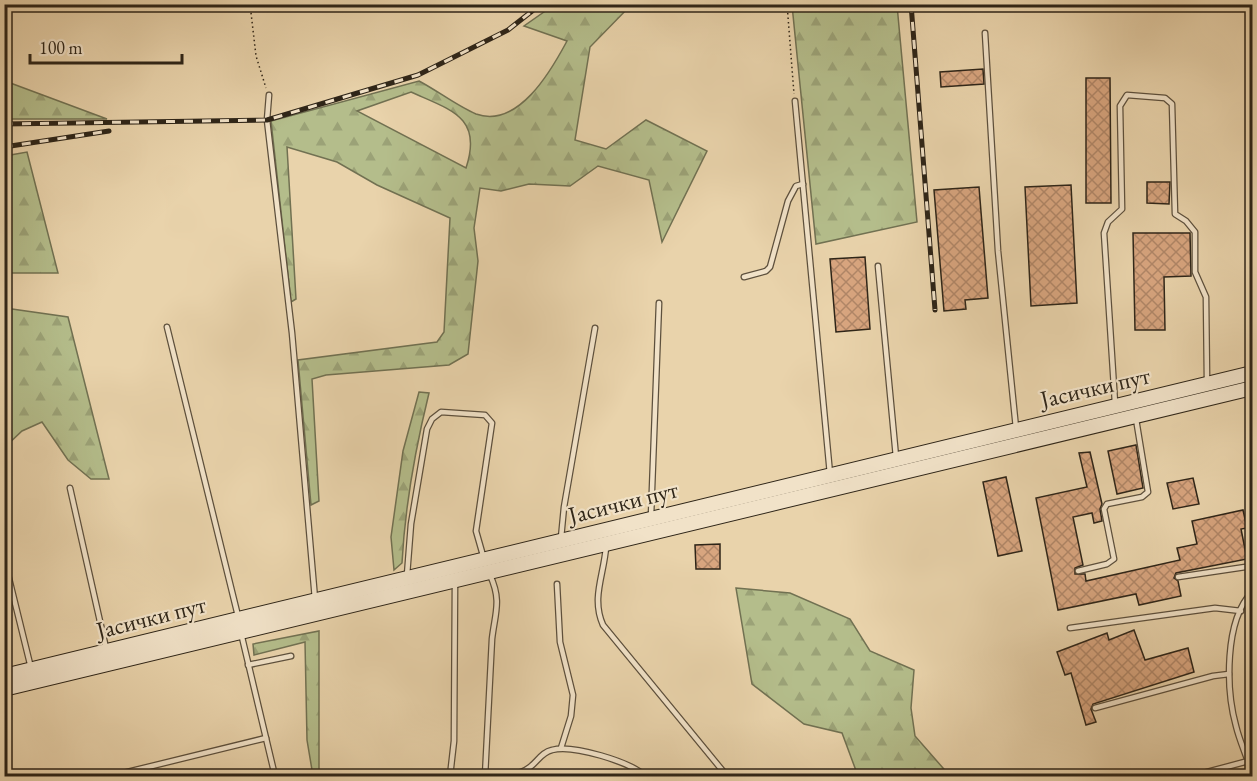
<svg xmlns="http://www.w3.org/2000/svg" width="1257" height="781" font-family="'EB Garamond',serif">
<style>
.forest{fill:url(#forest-firs);stroke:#717152;stroke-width:1.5;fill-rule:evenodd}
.building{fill:url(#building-cross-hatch);stroke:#2e2518;stroke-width:1.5}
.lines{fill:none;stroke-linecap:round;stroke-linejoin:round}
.service-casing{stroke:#5d503d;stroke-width:7}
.secondary-casing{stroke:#2e2518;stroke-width:16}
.path{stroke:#2e2518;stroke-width:1.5;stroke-dasharray:1.5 3;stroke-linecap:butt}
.service{stroke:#f1e2c8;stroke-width:4.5}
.secondary{stroke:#f1e2c8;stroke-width:14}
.rail-casing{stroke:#2e2518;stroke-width:5}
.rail{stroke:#f1e2c8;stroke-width:3;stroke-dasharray:9;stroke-linecap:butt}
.labels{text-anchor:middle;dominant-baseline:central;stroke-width:4.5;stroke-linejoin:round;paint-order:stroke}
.street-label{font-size:24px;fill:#2e2518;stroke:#f1e2c8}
</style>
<defs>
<pattern id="forest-firs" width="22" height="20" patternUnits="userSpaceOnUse" patternTransform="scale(1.5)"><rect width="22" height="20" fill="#b4bd8b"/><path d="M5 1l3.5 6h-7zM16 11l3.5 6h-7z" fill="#9ba277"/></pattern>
<pattern id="building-cross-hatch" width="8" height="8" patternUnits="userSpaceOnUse" patternTransform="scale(1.5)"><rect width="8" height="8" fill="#d8a57f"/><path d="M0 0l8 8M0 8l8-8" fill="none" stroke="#b08667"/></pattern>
</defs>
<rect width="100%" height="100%" fill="#e9d3ab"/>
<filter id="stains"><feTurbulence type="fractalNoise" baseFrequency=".00333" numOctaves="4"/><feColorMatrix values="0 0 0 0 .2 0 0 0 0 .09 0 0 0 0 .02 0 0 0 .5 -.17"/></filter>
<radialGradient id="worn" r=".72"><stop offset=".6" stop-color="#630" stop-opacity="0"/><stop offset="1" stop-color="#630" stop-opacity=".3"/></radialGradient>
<!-- forest -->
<g class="forest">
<path d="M554,5H631L590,47L575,140L606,149L646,120L707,151L662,242L649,180L598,166L570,186L529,184L501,191L480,188L474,228L478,261L468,354L449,365L326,375L312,379L319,501L311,505L298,360L437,342L444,332L450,218L377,185L337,162L287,147L296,299L291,302L271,121L419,81C438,91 457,106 476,114C518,129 551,71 567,41L524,26ZM411,92C451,110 483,117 466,168L357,111Z"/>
<path d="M792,5H897L917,222L816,244Z"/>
<path d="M5,81L107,119H5Z"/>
<path d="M27,152L58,273H5V156Z"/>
<path d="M5,308L68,317L109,479H91L68,460L42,422L22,431L5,447Z"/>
<path d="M419,392L429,393C415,450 405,505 402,563L394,570L391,537L403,451Z"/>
<path d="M736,588L790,593L850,619L870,651L914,670L911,708L915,736L950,776H858L842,733L804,724L752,684Z"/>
<path d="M319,631V776H313L307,740L305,642L254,655L253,644Z"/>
</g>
<!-- building -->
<g class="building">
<path d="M983,69L984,84L941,87L940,72Z"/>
<path d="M1086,78H1110L1111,203H1086Z"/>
<path d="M1147,182H1170L1169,204L1147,203Z"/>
<path d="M1071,185L1077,303L1031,306L1025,187Z"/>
<path d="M979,187L988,298L965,300L966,309L944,311L934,190Z"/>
<path d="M1133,233H1190L1191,276L1164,277L1165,330H1135Z"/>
<path d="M865,257L870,329L836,332L830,259Z"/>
<path d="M1136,445L1143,488L1117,494L1108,451Z"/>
<path d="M1090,452L1102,504L1100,509L1102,521L1094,523L1092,513L1073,517L1083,565L1075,568V574H1085L1086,581L1180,560L1177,548L1197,544L1192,521L1243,510L1247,528L1241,529L1247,559L1176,573L1174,578L1178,581L1181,596L1139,605L1136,594L1058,610L1036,498L1087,487L1079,453Z"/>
<path d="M1006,477L1022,551L998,556L983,482Z"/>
<path d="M1193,478L1199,504L1173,509L1167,483Z"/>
<path d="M720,544V569H696L695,545Z"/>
<path d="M1134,630L1145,660L1188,648L1194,672L1093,704L1091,709L1096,722L1086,725L1071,673L1065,675L1057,652L1107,633L1109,640Z"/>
</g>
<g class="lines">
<defs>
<g id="service">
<path d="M985,33L998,251L1016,428"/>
<path d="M269,95L267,120L292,333L315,599"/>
<path d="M795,101L830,474"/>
<path d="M878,266L896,457"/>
<path d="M744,277L766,271L770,267L788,201L796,186L803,184"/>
<path d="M167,327L238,616"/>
<path d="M1115,403L1104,233L1108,222L1122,209L1120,106L1127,95L1165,98L1172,104L1175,214L1186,221L1195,232V272L1206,297L1207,381"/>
<path d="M70,488L106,648"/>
<path d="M651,516L659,303"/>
<path d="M561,538L564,507L595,328"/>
<path d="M606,547C604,575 591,598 603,625L727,776"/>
<path d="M4,558L31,668"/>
<path d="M1078,571L1107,564L1114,559L1104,509L1107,504L1142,497L1148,492L1136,419"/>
<path d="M407,575L411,524L427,429L432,419L441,412L485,415L492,423L476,531L484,559"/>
<path d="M1178,577L1252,566"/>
<path d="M557,584L560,642L573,695L571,716L561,748"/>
<path d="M1252,592C1224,621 1226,690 1236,726C1240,743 1248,758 1252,775"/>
<path d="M1070,628L1215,608L1241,611"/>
<path d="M241,633L275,776"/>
<path d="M248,665L291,656"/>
<path d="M1095,708L1213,676L1229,674"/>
<path d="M485,775C501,775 517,777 530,767C538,761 542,752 552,750C572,744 631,762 645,776"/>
<path d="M111,776L266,738"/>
<path d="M450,776L454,741L455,581"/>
<path d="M485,776L492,639C495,613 502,601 490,575"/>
<path d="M1192,776L1252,760"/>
</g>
<g id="secondary">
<path d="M4,676L1252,373"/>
<path d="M4,689L1252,388"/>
</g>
</defs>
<!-- service casing -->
<use href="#service" class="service-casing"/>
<!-- secondary casing -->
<use href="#secondary" class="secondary-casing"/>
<!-- path -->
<g class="path">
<path d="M250,4L256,56L266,88"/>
<path d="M787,4L794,94"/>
</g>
<!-- service -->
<use href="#service" class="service"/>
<!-- secondary -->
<use href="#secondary" class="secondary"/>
<defs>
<g id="rail">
<path d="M911,4L935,310"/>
<path d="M4,124L267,120L418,75L508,30L541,4"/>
<path d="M4,147L109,131"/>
</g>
</defs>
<!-- rail casing -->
<use href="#rail" class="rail-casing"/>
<!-- rail -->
<use href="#rail" class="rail"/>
</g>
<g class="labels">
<!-- street labels -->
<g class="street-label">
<text transform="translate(1095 387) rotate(-13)">Јасички пут</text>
<text transform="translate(623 502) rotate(-14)">Јасички пут</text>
<text transform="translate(151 617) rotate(-14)">Јасички пут</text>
</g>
</g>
<!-- margin -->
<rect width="1257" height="781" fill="none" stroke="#e9d3ab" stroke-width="24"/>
<rect x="6" y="6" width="1245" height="769" fill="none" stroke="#2e2518" stroke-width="3"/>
<rect x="12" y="12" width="1233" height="757" fill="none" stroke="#2e2518" stroke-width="1.5"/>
<!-- scale -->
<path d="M30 54v9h152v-9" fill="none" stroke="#2e2518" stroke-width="3"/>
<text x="39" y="54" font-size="18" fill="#2e2518" stroke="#f1e2c8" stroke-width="4.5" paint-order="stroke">100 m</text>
<rect width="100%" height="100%" filter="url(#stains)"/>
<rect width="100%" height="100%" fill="url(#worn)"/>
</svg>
